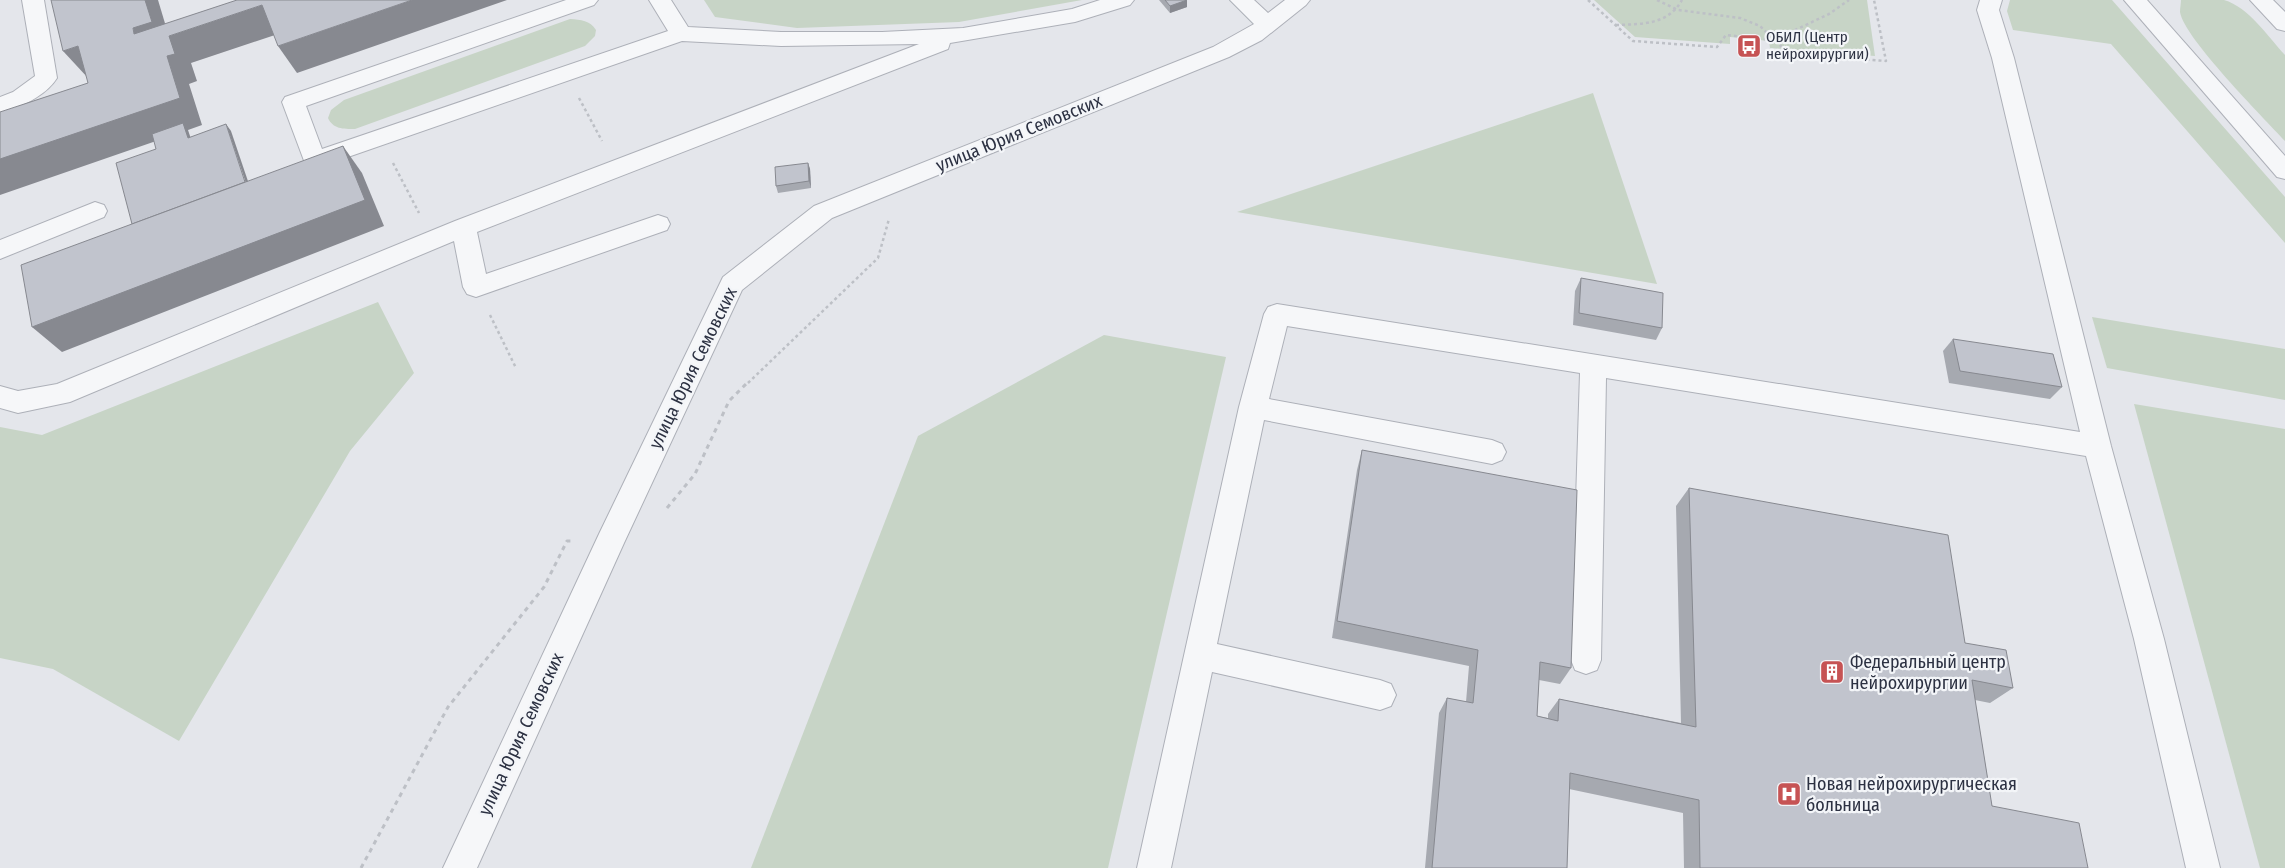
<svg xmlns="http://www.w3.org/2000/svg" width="2285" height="868" font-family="'Fira Sans Condensed',sans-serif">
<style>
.green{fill:#c7d4c6}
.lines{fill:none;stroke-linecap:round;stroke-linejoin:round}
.minor-casing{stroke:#adb0b8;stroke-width:2}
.path-far1{stroke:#bdc0c6;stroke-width:2.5;stroke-dasharray:3 3;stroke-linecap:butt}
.path{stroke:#bdc0c6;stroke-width:3;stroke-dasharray:4.5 4.5;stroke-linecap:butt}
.minor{fill:#f6f7f9;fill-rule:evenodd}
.wall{fill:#a6a9b0}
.shaded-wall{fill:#878990}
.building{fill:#c1c4cd;stroke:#878990}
.labels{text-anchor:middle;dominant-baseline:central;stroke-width:4.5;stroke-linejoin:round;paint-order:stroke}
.far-poi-label{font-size:15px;fill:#2c3142;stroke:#f3f5f8;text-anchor:start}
.street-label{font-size:18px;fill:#2c3142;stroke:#f3f5f8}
.poi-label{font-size:18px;fill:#2c3142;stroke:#f3f5f8;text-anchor:start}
</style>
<rect width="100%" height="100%" fill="#e4e6eb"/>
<!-- green -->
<g class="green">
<path d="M704,0H1082L959,22L797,28L715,17Z"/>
<path d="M1594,0H1867L1875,56L1770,48L1769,41L1730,37V44L1635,37Z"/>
<path d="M2010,0H2112L2285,197V243L2111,44L2013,30L2007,11Z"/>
<path d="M2181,0C2194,0 2212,0 2224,0C2249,7 2268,37 2285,55V141C2264,118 2184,38 2180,12C2180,8 2181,3 2181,0Z"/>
<path d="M570,19C581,20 590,20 596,30L595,36L585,46L355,129C343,129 333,129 328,118L331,110L344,100Z"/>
<path d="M1593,93L1657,284L1237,212Z"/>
<path d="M378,302L414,373L350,451L179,741L53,669L0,658V427L42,435Z"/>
<path d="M2092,317L2285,349V400L2107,368Z"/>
<path d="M1104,335L1226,357L1108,868H751L918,436Z"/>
<path d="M2134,404L2285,429V868H2260Z"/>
</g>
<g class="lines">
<defs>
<g id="minor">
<path d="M22,0H44L57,78C45,97 20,107 0,113V97L13,92L35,76Z"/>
<path d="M566,0H598L594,5L306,106L322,149L668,31L649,0H671L688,27L781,32H882L963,28L1072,9L1100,0H1134L1130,5L1075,22L950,43L948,49L477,232L486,274L658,215L667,218L670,224L667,230L476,297L467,294L463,287L454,241L70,402L18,413L0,408V386L18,391L57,384L455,221L919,44L781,46L682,41L322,166L314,168L306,166L282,102L285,97Z"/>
<path d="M1230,0H1254L1268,13L1285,0H1310L1306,5L1262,40L1229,57L832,218L742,290L624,543L477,868H443L599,534L723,277L814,206L1213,47L1254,24Z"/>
<path d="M1980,0H2002L1999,10L2014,58L2111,446L2164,639L2220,868H2186L2134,639L2086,456L1606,378L1601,660L1597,670L1586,674L1575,670L1571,660L1580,373L1287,326L1269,399L1492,440L1502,444L1506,452L1502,460L1492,464L1264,420L1217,644L1380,680L1391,684L1396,695L1391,706L1380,710L1212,672L1171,868H1137L1239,407L1264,314L1268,307L1277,304L2080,432L1992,58L1977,10Z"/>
<path d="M2124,0H2147L2285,156V179L2277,177Z"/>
<path d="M2250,0H2273L2285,12V31L2277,29Z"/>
<path d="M95,202L104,205L107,211L104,217L0,259V240Z"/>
</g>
</defs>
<!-- minor casing -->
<use href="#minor" class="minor-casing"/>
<!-- path-far1 -->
<g class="path-far1">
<path d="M1588,0L1633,41L1717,47L1726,35L1774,40L1789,53L1886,61L1874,0"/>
<path d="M1657,0L1678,10L1740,18L1760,26L1774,40L1829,14L1849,0"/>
<path d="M1616,25C1642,24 1668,25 1682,0"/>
<path d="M579,98L602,141"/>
<path d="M393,163L419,213"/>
<path d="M490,315L516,368"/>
<path d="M748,383L878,258L889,219"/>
</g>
<!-- path -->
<g class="path">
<path d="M667,508L695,474L729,401L749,381"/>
<path d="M361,868L448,707L544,587L567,541H572"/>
</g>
<!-- minor -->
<use href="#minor" class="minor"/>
</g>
<!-- wall -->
<g class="wall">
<path d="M1159,0H1187V7L1170,13Z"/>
<path d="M808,163L810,169L811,188L778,193L776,186Z"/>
<path d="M1581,278L1662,328L1656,340L1573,325L1575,291Z"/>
<path d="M1953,339L2062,387L2050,399L1949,383L1943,351Z"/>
<path d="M1362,450L1571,668L1560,684L1539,680L1537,716L1548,718V714L1559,699L1681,723L1676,506L1689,488L1965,643L2013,688L1990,703L1975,700L1992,806L2088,868H1684L1683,813L1569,789L1567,868H1425L1439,713L1447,698L1466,702L1469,666L1332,638L1357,470Z"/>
</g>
<!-- shaded-wall -->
<g class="shaded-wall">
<path d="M145,0H158L173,50L134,34L133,28Z"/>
<path d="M412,0H507L297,73L278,46Z"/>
<path d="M1187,0V7L1170,13V6Z"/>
<path d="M262,5L281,33L191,63L197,81L189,84L202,125L188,130L193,145L188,138L185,131L0,195V159L167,56L169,36Z"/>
<path d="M78,46L88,78L63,51Z"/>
<path d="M226,124L231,131L254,199L249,192Z"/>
<path d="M343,146L362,173L384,226L62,352L32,327Z"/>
<path d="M808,163L810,169L811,188L809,181Z"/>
</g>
<!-- building -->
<g class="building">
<path d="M51,0H145L152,22L133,28L134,34L237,0H412L278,46L262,5L169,36L175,54L167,56L180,98L0,159V112L88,83L78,46L63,51Z"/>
<path d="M1165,0H1187L1170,6Z"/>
<path d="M183,123L188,138L226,124L245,182L132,224L116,163L156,149L152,134Z"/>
<path d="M343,146L365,200L32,327L21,265Z"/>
<path d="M808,163L809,181L776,186L775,167Z"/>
<path d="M1581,278L1663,293L1662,328L1579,313Z"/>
<path d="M1953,339L2053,354L2062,387L1960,371Z"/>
<path d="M1362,450L1577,490L1571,668L1540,662L1537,716L1558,721L1559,699L1696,727L1689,488L1948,535L1965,643L2006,650L2013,688L1972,680L1992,806L2079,823L2088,868H1700L1699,800L1570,773L1567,868H1432L1447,698L1473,703L1478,650L1337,621Z"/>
</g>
<!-- icons -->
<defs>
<symbol id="bus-square" viewBox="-11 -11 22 22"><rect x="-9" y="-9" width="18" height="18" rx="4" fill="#c65354" stroke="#f3f5f8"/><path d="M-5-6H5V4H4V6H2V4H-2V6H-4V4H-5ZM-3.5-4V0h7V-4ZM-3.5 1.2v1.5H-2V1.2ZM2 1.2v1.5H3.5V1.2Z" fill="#fff"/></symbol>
<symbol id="building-square" viewBox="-11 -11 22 22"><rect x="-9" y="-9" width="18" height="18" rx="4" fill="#c65354" stroke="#f3f5f8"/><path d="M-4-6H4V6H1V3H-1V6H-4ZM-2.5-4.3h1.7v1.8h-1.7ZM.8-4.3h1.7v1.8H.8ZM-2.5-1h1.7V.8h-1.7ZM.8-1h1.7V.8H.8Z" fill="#fff"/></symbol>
<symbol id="hospital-square" viewBox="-11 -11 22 22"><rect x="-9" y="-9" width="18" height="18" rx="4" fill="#c65354" stroke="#f3f5f8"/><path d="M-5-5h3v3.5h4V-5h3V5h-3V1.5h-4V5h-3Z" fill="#fff"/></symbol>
</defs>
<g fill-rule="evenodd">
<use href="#bus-square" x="1735" y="32" width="28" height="28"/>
<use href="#building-square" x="1818" y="658" width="28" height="28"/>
<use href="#hospital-square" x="1775" y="780" width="28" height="28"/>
</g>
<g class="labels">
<!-- far-poi labels -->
<g class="far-poi-label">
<text x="1766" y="37">ОБИЛ (Центр<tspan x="1766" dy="17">нейрохирургии)</tspan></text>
</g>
<!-- street labels -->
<g class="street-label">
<text transform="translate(1019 133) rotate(-22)">улица Юрия Семовских</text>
<text transform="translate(693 368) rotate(-64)">улица Юрия Семовских</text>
<text transform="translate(521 734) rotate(-65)">улица Юрия Семовских</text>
</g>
<!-- poi labels -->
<g class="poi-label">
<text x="1850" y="662">Федеральный центр<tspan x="1850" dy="21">нейрохирургии</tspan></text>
<text x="1806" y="784">Новая нейрохирургическая<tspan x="1806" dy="21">больница</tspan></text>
</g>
</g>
</svg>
